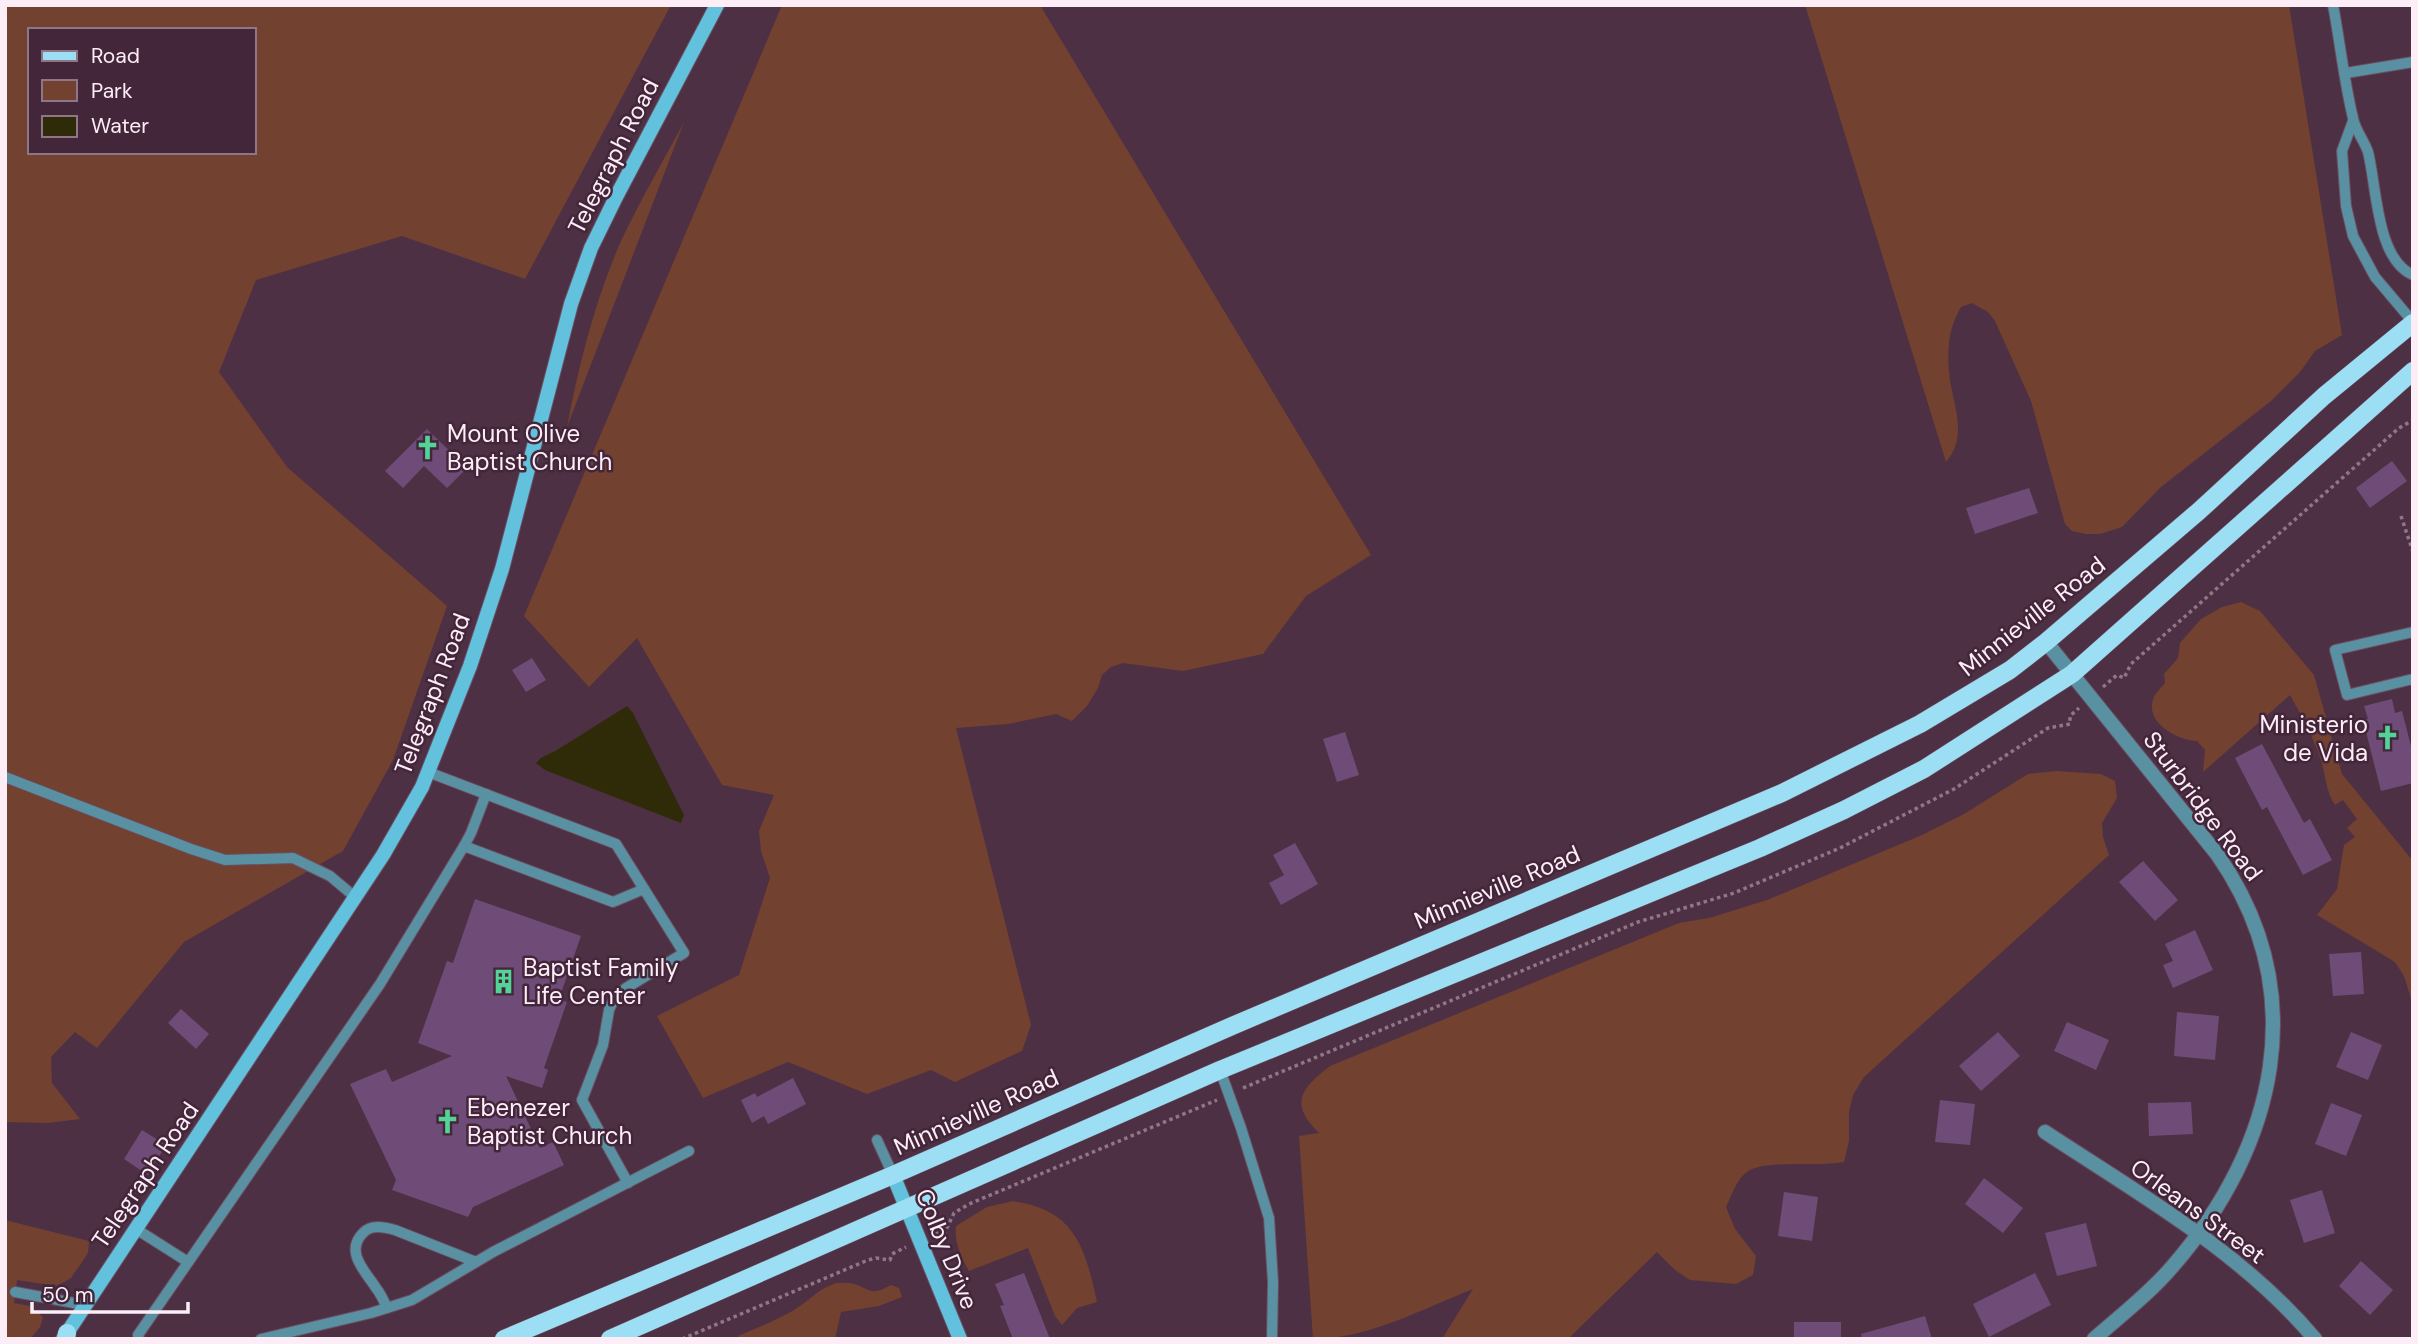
<svg xmlns="http://www.w3.org/2000/svg" width="2418" height="1344" font-family="'DM Sans',sans-serif">
<style>
.green{fill:#734130;fill-rule:evenodd}
.water{fill:#2f2a08}
.building{fill:#6f4b78}
.lines{fill:none;stroke-linecap:round;stroke-linejoin:round}
.lane-casing{stroke:#6a4e61;stroke-width:12}
.street-casing{stroke:#6a4e61;stroke-width:16}
.secondary-casing{stroke:#6a4e61;stroke-width:16}
.primary-casing{stroke:#6a4e61;stroke-width:19}
.path{stroke:#907788;stroke-width:3.5;stroke-dasharray:3.5 3.5;stroke-linecap:butt}
.lane{stroke:#5991a3;stroke-width:10}
.street{stroke:#5991a3;stroke-width:14}
.secondary{stroke:#62c1dd;stroke-width:14}
.primary{stroke:#9cdff4;stroke-width:18}
.labels{text-anchor:middle;dominant-baseline:central;stroke-width:5;stroke-linejoin:round;paint-order:stroke}
.street-label{font-size:24px;fill:#fdedf7;stroke:#43263a}
.poi-label{font-size:24px;fill:#fdedf7;stroke:#43263a;text-anchor:start}
</style>
<rect width="100%" height="100%" fill="#4e3044"/>
<!-- green -->
<g class="green">
<path d="M5,5H671L525,279L402,236L256,280L219,372L287,467L447,606L393,760L343,851L184,942L97,1048L75,1032L51,1057L52,1083L80,1119L47,1123L5,1122ZM30,30H254V152H30Z"/>
<path d="M782,5H1040L1371,555L1306,596L1263,654L1183,671L1123,663L1111,667L1102,675L1098,688L1087,706L1072,721L1056,714L1008,724L956,728L1031,1025L1022,1051L955,1082L931,1070L867,1094L788,1062L703,1098L657,1016L739,975L770,878L761,851L759,831L774,795L722,785L637,638L589,687L524,616Z"/>
<path d="M1805,5H2289L2342,335L2315,351L2300,372L2271,401L2161,487L2122,527L2100,534H2086L2072,531L2065,524L2031,401L1995,321L1988,312L1972,303L1961,307C1949,327 1947,348 1949,371C1951,402 1970,434 1946,462Z"/>
<path d="M684,122L567,427C579,364 595,300 621,241C640,201 663,161 684,122Z"/>
<path d="M2241,602L2260,611L2314,675L2342,774L2413,861V1005L2404,976L2395,962L2317,915L2337,889L2344,845L2355,837L2347,828L2357,819L2343,800L2335,805C2325,790 2326,774 2320,757C2312,735 2301,715 2290,695L2203,772L2205,750L2197,741C2177,740 2143,722 2154,697C2156,692 2162,687 2165,683L2164,674L2178,658L2180,643L2201,619L2222,607Z"/>
<path d="M2056,771L2101,774L2115,781L2117,798L2102,823L2103,837L2109,855L1864,1077L1853,1095L1849,1112V1141L1844,1162C1817,1167 1770,1160 1750,1170C1737,1177 1732,1195 1726,1207L1735,1229L1756,1256L1753,1275L1736,1284L1690,1280L1675,1270L1657,1252L1568,1339H1442L1473,1289C1422,1309 1368,1339 1313,1339L1299,1136L1319,1133C1288,1103 1302,1088 1330,1066L1679,923L1709,918L1767,900L1922,835L1964,814L2028,774Z"/>
<path d="M1013,1201C1075,1210 1085,1247 1097,1302L1077,1308L1062,1325L1055,1316L1028,1248L969,1271C961,1257 954,1243 956,1226L987,1207Z"/>
<path d="M5,1220L89,1241L88,1253L71,1278L64,1282L56,1286L17,1280L14,1303L30,1306L43,1317L40,1327L30,1339H5Z"/>
<path d="M836,1283C842,1283 849,1282 854,1284C872,1290 871,1296 891,1285L899,1288L902,1297L879,1306L841,1312L835,1339H741L738,1336C757,1328 777,1320 794,1310C812,1299 815,1291 836,1283Z"/>
</g>
<!-- water -->
<path class="water" d="M627,706L633,713L684,815L681,823L545,770L536,763L541,758L557,750Z"/>
<!-- building -->
<g class="building">
<path d="M427,429L467,468L447,488L424,466L403,488L385,471Z"/>
<path d="M2392,461L2407,481L2370,508L2356,488Z"/>
<path d="M2029,488L2038,513L1975,534L1966,508Z"/>
<path d="M532,658L546,680L526,692L512,670Z"/>
<path d="M2392,699L2395,713L2402,711L2413,754V783L2381,791L2363,720L2368,719L2364,706Z"/>
<path d="M1345,732L1359,775L1337,782L1323,739Z"/>
<path d="M2262,744L2304,823L2310,819L2332,860L2303,875L2267,807L2262,810L2235,758Z"/>
<path d="M1295,843L1318,884L1281,905L1269,883L1284,875L1273,855Z"/>
<path d="M2143,861L2178,900L2155,921L2119,882Z"/>
<path d="M475,899L581,936L559,999L567,1002L544,1068L548,1070L542,1088L506,1076L540,1148L553,1142L564,1165L473,1207L468,1217L392,1190L396,1180L350,1084L386,1069L392,1082L452,1056L418,1043L447,961L453,963Z"/>
<path d="M2195,930L2213,970L2173,988L2163,965L2173,961L2165,944Z"/>
<path d="M2361,952L2364,994L2333,996L2329,954Z"/>
<path d="M181,1009L209,1034L196,1049L168,1023Z"/>
<path d="M2177,1012L2219,1016L2215,1060L2174,1056Z"/>
<path d="M2067,1022L2109,1040L2096,1070L2054,1051Z"/>
<path d="M1998,1032L2020,1056L1981,1091L1959,1066Z"/>
<path d="M2351,1032L2382,1045L2368,1080L2336,1067Z"/>
<path d="M793,1078L806,1104L768,1124L764,1116L752,1123L741,1100L755,1093L757,1097Z"/>
<path d="M1940,1100L1975,1104L1970,1145L1935,1142Z"/>
<path d="M2191,1102L2193,1134L2149,1136L2148,1103Z"/>
<path d="M2331,1103L2362,1115L2346,1156L2315,1144Z"/>
<path d="M142,1130L166,1145L148,1175L124,1159Z"/>
<path d="M1984,1178L2023,1208L2003,1233L1965,1204Z"/>
<path d="M2322,1190L2335,1233L2304,1243L2290,1200Z"/>
<path d="M1784,1192L1818,1197L1812,1241L1778,1236Z"/>
<path d="M2086,1223L2097,1266L2057,1276L2045,1233Z"/>
<path d="M2361,1261L2393,1290L2370,1315L2339,1286Z"/>
<path d="M1024,1273L1050,1339H1013L1000,1306L1004,1305L995,1284Z"/>
<path d="M2035,1273L2051,1305L1989,1337L1973,1304Z"/>
<path d="M1925,1316L1932,1339H1862L1861,1334Z"/>
<rect x="1794" y="1322" width="47" height="17"/>
</g>
<g class="lines">
<defs>
<g id="lane">
<path d="M2333,5C2340,42 2344,81 2353,118C2355,130 2364,140 2368,152C2377,187 2376,259 2413,275"/>
<path d="M2346,73L2413,62"/>
<path d="M2353,121L2342,151L2346,206L2353,236L2375,277L2413,322"/>
<path d="M2413,632L2335,650L2347,695L2413,679"/>
<path d="M428,772L616,844L644,889"/>
<path d="M5,777L191,849L225,860L293,858L330,876L355,897"/>
<path d="M464,846L471,833L486,794"/>
<path d="M1220,1070L1241,1128L1269,1218L1273,1282L1272,1339"/>
<path d="M877,1140L893,1175"/>
<path d="M136,1229L188,1262"/>
<path d="M15,1292L85,1305"/>
<path d="M387,1308C384,1301 381,1294 376,1288C366,1272 344,1252 363,1233C371,1224 384,1227 395,1230L476,1262"/>
<path d="M139,1339L138,1335L380,984L464,846L613,902L644,889L684,953L626,988L615,997L609,1010L603,1045L582,1100L628,1183"/>
<path d="M261,1339L371,1313L412,1300L493,1252L689,1151"/>
</g>
<g id="street">
<path d="M2046,642L2217,854C2313,992 2277,1146 2172,1267C2149,1294 2120,1316 2094,1339"/>
<path d="M2045,1132C2139,1194 2242,1252 2315,1339"/>
</g>
<g id="secondary">
<path d="M893,1175L960,1339"/>
<path d="M63,1339L383,855L422,787L470,666L502,569L571,304L591,248L616,197L717,5"/>
</g>
<g id="primary">
<path d="M66,1339L67,1333"/>
<path d="M504,1339L893,1175L1232,1026L1782,793L1920,724L2010,670L2046,642L2199,511L2324,396L2413,323"/>
<path d="M610,1339L1220,1070L1760,848L1844,810L1924,769L2072,674L2413,371"/>
</g>
</defs>
<!-- lane casing -->
<use href="#lane" class="lane-casing"/>
<!-- street casing -->
<use href="#street" class="street-casing"/>
<!-- secondary casing -->
<use href="#secondary" class="secondary-casing"/>
<!-- primary casing -->
<use href="#primary" class="primary-casing"/>
<!-- path -->
<g class="path">
<path d="M2401,516L2413,552"/>
<path d="M2103,687L2117,675L2124,678L2131,664L2399,428L2413,420"/>
<path d="M1243,1088L1638,922L1734,893L1840,848L1954,789L2048,728L2070,724V716L2079,708"/>
<path d="M935,1234L945,1232L954,1213L969,1204L1217,1100"/>
<path d="M682,1339L868,1260L876,1258L890,1260L892,1254L906,1247"/>
</g>
<!-- lane -->
<use href="#lane" class="lane"/>
<!-- street -->
<use href="#street" class="street"/>
<!-- secondary -->
<use href="#secondary" class="secondary"/>
<!-- primary -->
<use href="#primary" class="primary"/>
</g>
<!-- icons -->
<defs>
<symbol id="church-bare" viewBox="-9 -9 18 18"><path d="M-1.2-6h2.4v3.5h3.3v2.4h-3.3V6h-2.4V-.1h-3.3v-2.4h3.3Z" fill="#53d397" stroke="#43263a" stroke-width="2.5" paint-order="stroke"/></symbol>
<symbol id="building-bare" viewBox="-9 -9 18 18"><path d="M-4-6H4V6H1V3H-1V6H-4ZM-2.5-4.3h1.7v1.8h-1.7ZM.8-4.3h1.7v1.8H.8ZM-2.5-1h1.7V.8h-1.7ZM.8-1h1.7V.8H.8Z" fill="#53d397" stroke="#43263a" stroke-width="2.5" paint-order="stroke"/></symbol>
</defs>
<g fill-rule="evenodd">
<use href="#church-bare" x="410" y="430" width="35" height="35"/>
<use href="#church-bare" x="2370" y="720" width="35" height="35"/>
<use href="#building-bare" x="486" y="964" width="35" height="35"/>
<use href="#church-bare" x="430" y="1104" width="35" height="35"/>
</g>
<g class="labels">
<!-- street labels -->
<g class="street-label">
<text transform="translate(613 156) rotate(-63)">Telegraph Road</text>
<text transform="translate(2032 616) rotate(-38)">Minnieville Road</text>
<text transform="translate(432 694) rotate(-69)">Telegraph Road</text>
<text transform="translate(2203 806) rotate(53)">Sturbridge Road</text>
<text transform="translate(1497 887) rotate(-23)">Minnieville Road</text>
<text transform="translate(976 1112) rotate(-24)">Minnieville Road</text>
<text transform="translate(145 1175) rotate(-56)">Telegraph Road</text>
<text transform="translate(2198 1211) rotate(36)">Orleans Street</text>
<text transform="translate(947 1249) rotate(68)">Colby Drive</text>
</g>
<!-- poi labels -->
<g class="poi-label">
<text x="447" y="433">Mount Olive<tspan x="447" dy="28">Baptist Church</tspan></text>
<text x="2368" y="724" text-anchor="end">Ministerio<tspan x="2368" dy="28">de Vida</tspan></text>
<text x="523" y="967">Baptist Family<tspan x="523" dy="28">Life Center</tspan></text>
<text x="467" y="1107">Ebenezer<tspan x="467" dy="28">Baptist Church</tspan></text>
</g>
</g>
<!-- border -->
<rect width="2418" height="1344" fill="none" stroke="#fdedf7" stroke-width="14"/>
<!-- legend -->
<rect x="28" y="28" width="228" height="126" fill="#43263a" stroke="#8d7686" stroke-width="2"/>
<rect x="42" y="51" width="35" height="10" fill="#9cdff4" stroke="#8d7686" stroke-width="2"/>
<text x="91" y="63" font-size="21" fill="#fdedf7">Road</text>
<rect x="42" y="80" width="35" height="21" fill="#734130" stroke="#8d7686" stroke-width="2"/>
<text x="91" y="98" font-size="21" fill="#fdedf7">Park</text>
<rect x="42" y="116" width="35" height="21" fill="#2f2a08" stroke="#8d7686" stroke-width="2"/>
<text x="91" y="133" font-size="21" fill="#fdedf7">Water</text>
<!-- scale -->
<path d="M32 1302v10h156v-10" fill="none" stroke="#fdedf7" stroke-width="3.5"/>
<text x="42" y="1302" font-size="21" fill="#fdedf7" stroke="#43263a" stroke-width="5" paint-order="stroke">50 m</text>
</svg>
